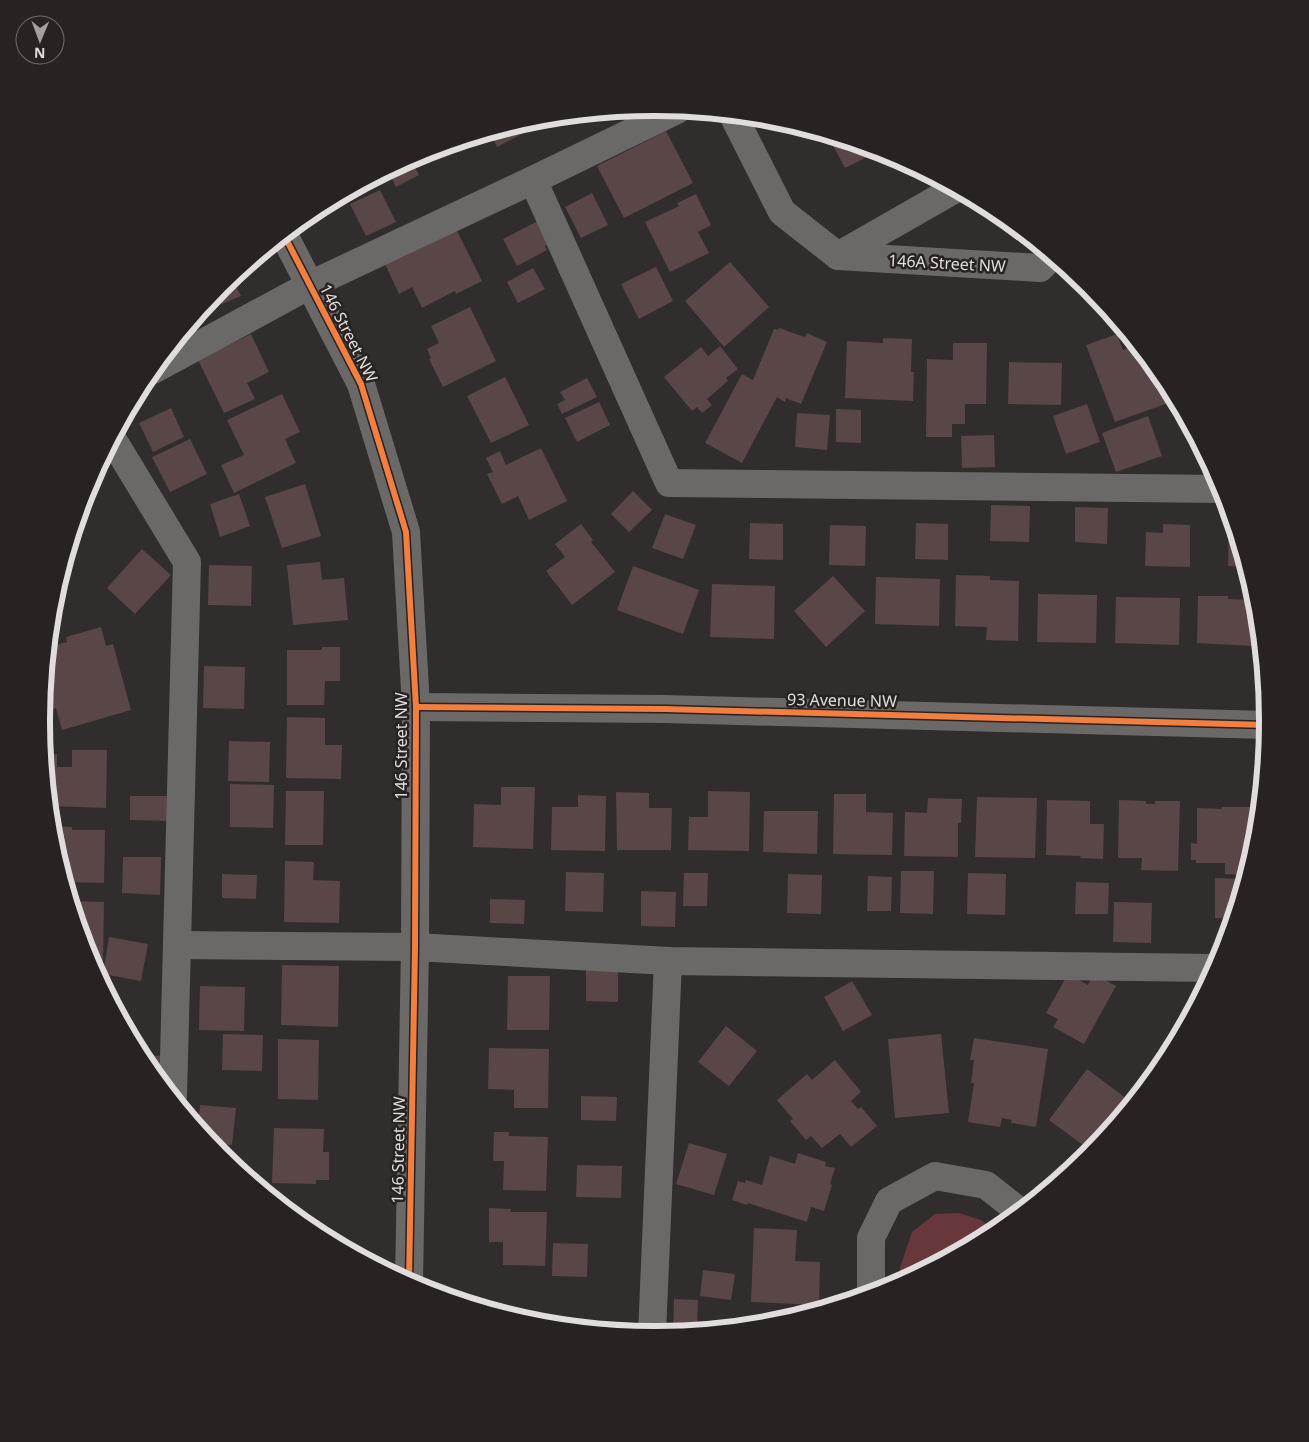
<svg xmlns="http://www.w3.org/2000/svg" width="1309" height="1442" font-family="'Noto Sans',sans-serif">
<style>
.green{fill:#67373c}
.building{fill:#594647}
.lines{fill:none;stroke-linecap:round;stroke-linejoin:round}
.minor{stroke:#6b6868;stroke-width:28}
.cycleway-casing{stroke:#282222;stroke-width:9}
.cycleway{stroke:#f27e40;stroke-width:6}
.labels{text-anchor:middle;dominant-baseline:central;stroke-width:5;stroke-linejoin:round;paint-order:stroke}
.street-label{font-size:16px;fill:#e1dddd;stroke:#282222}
.rim{fill:none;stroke:#e1dddd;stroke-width:6}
</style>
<rect width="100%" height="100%" fill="#312d2d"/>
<!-- green -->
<path class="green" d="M959,1213L981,1220L994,1231L900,1282V1268L912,1232L935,1214Z"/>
<!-- building -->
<g class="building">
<path d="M525,122L529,130L497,147L490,133Z"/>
<path d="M666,131L693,183L624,218L597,166Z"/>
<path d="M828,136L879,151L845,168Z"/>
<path d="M411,159L419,175L396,187L388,171Z"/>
<path d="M380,190L396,222L366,236L350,204Z"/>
<path d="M592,193L608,225L581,238L565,207Z"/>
<path d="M696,194L711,225L698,232L709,253L670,272L645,222L679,206L677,203Z"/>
<path d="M538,221L550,243L545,246L547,250L517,266L503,239Z"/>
<path d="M455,227L482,281L456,294L455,291L422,308L412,287L399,294L384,262L401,254L403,257Z"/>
<path d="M730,262L769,307L724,347L685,301Z"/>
<path d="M656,267L673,301L639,319L621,284Z"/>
<path d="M533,268L545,289L518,303L507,282Z"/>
<path d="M232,278L241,296L222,304L217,293Z"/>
<path d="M470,307L496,361L443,387L429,359L431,358L427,349L439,343L431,326Z"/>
<path d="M779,328L805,337L807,333L827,342L801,404L786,398L785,402L777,397L742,463L705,443L742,374L753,380L774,329L778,330Z"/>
<path d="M251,334L269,372L247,383L255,399L224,413L198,360Z"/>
<path d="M1117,334L1123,350L1136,346L1162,378L1171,402L1115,422L1086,345Z"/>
<path d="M883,338L912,339L911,372H914L913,401L845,398L847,341L883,343Z"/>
<path d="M953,343H987L986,404H965V424H952V437H926L927,359L953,360Z"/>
<path d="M720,346L738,369L726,378L728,381L707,399L712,405L702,413L697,407L692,411L664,377L701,347L708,356Z"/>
<path d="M1009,362L1062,363L1061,405L1008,404Z"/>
<path d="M505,377L529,425L491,443L467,396Z"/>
<path d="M587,378L597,397L562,414L557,404L565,400L560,392Z"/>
<path d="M282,394L300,432L285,439L296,463L234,493L221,465L244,455L227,420Z"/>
<path d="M599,402L610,425L577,442L565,418Z"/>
<path d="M1087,404L1100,442L1066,454L1053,416Z"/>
<path d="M171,408L184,437L153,452L139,423Z"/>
<path d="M836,409L861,410V443L836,442Z"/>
<path d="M797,413L830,415L827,450L795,447Z"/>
<path d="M1148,416L1162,456L1116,472L1102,433Z"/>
<path d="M994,435L995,467L962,468L961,436Z"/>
<path d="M190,439L207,474L170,492L152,457Z"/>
<path d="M541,448L567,501L529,520L518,496L502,504L487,474L493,472L486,458L500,451L506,465Z"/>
<path d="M305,484L321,536L282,548L265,497Z"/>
<path d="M633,491L652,510L629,532L611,514Z"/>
<path d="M239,494L250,526L220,537L210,504Z"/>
<path d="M991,505L1030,506L1029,542L990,541Z"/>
<path d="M1075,507L1108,508L1107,544L1075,542Z"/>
<path d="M665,514L696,525L683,559L652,548Z"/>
<path d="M750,523L783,524V560L749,559Z"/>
<path d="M916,523L948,524V560L915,559Z"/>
<path d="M581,524L593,540L591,542L615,572L572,605L546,571L565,557L555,544Z"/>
<path d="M1163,524L1190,525V567L1145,566L1146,532L1163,533Z"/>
<path d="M1229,524H1232L1246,567L1228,566Z"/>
<path d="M830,525L866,526L865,566L829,565Z"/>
<path d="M142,549L171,575L135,614L107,588Z"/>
<path d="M320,562L322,580L344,578L348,620L293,625L287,565Z"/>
<path d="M209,565L252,566L251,606L208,605Z"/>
<path d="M633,566L699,590L683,634L617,610Z"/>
<path d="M956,575L990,576V580L1019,581L1018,641L986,640L987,627L955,626Z"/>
<path d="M833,576L865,611L826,647L794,611Z"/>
<path d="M876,577L940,579L939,626L875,624Z"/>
<path d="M712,584L775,586L774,639L710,637Z"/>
<path d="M1038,594L1097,595L1096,643L1037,642Z"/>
<path d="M1198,596H1228V599L1253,600L1252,646L1197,643Z"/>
<path d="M1116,597L1180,598L1179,645L1115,643Z"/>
<path d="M101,627L106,646L113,644L131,710L62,730L56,708L53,709L45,682L48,681L46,673L47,658L54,656L52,646L67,642L66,637Z"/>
<path d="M322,647H340V681H325L324,705H287V650H322Z"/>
<path d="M204,666L245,667L244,709L203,708Z"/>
<path d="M287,717L325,718V745H342L341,779L286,778Z"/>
<path d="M229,741L270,742L269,782L228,781Z"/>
<path d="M72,750H107L106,808L50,806L45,754H57V767H72Z"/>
<path d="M230,784L274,785L273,828L230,827Z"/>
<path d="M501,787H535L533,849L473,847L474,804L501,805Z"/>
<path d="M286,791H324L323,845H285Z"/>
<path d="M708,791L750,792L749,851L688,850L689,817H708Z"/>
<path d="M616,792L649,793V808H672L671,850H617Z"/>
<path d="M834,794H866V812L893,813L892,855L833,854Z"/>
<path d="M578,795L606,796L605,851L551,850L552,807H578Z"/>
<path d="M130,796H169L168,821L130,820Z"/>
<path d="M977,797L1037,798L1035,858L975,857Z"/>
<path d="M928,798L962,799L961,823H958V857L904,856L905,812L927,813Z"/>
<path d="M1047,800L1090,801V824H1104L1103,859L1080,858L1081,856L1046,855Z"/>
<path d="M1119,800L1146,801V804H1155V801H1180L1178,871L1141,870L1142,858H1118Z"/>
<path d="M1222,807H1251V859L1246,875L1225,874V863H1196V860H1191V843L1197,844V808L1222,809Z"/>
<path d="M764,811H818L817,854L763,852Z"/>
<path d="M52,826L72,827V830H105L104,883L66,882L62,871V859H59L53,840Z"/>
<path d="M123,857H161L160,895L122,893Z"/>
<path d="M285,861L314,862L313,880L340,881L339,923L284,922Z"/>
<path d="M901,871H934L933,914L900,913Z"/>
<path d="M566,872L604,873L603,912L565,911Z"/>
<path d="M684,873H708L707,906H683Z"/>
<path d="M968,873L1006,874L1005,915L967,914Z"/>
<path d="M222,874L257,875L256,899L222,898Z"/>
<path d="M788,874L822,875L821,914L787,913Z"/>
<path d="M868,876L892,877L891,911H867Z"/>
<path d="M1215,878L1244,879L1232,919L1215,918Z"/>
<path d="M1076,882L1109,883L1108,914H1075Z"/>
<path d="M641,891L676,892L675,927L641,926Z"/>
<path d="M490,899L525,900L524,924L490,923Z"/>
<path d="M71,901L104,902L103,962H91L88,955Z"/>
<path d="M1114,902L1152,903L1151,943L1113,942Z"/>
<path d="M109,937L148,944L141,981L103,974Z"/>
<path d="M282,965L339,966L338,1027L281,1025Z"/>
<path d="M586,967L618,968V1002L586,1001Z"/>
<path d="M1068,974L1088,985L1094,974L1116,986L1084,1044L1053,1027L1058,1019L1046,1013Z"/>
<path d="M508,976H550L549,1030H507Z"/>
<path d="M852,981L872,1015L843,1031L824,997Z"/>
<path d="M200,986L245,987L244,1031L199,1030Z"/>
<path d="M726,1026L757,1051L729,1086L698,1062Z"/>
<path d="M223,1034L263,1035L262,1071L222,1070Z"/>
<path d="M941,1034L949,1113L895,1118L888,1039Z"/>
<path d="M974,1038L1048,1049L1036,1127L1011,1123L1012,1120L1002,1118L1000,1127L968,1122L974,1083H971L974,1060H970Z"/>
<path d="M278,1039L319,1040L318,1100L278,1099Z"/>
<path d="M489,1048L549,1049L548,1108H514V1090L488,1089Z"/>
<path d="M141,1055L166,1056L165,1086L144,1061Z"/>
<path d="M835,1060L861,1092L851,1101L858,1109L861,1107L877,1126L851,1147L840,1134L822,1148L811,1136L806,1140L790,1121L793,1119L777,1100L807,1074L812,1080Z"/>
<path d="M1087,1069L1131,1102L1091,1151L1049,1120Z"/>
<path d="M581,1096L617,1097L616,1121L581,1120Z"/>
<path d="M200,1105L236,1108L232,1145L212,1144L198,1127Z"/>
<path d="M274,1128L324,1129L323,1152H329V1180H316V1184L272,1183Z"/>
<path d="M494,1132H509V1136L548,1137L546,1191L503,1190L504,1161H493Z"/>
<path d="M689,1143L727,1154L714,1195L676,1184Z"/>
<path d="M798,1153L826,1162L825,1166L835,1168L830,1184L832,1185L824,1211L811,1207L807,1222L748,1203L747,1205L732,1200L738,1181L745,1183L746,1180L762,1185L770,1156L795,1164Z"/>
<path d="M577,1165L622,1166L621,1198L576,1197Z"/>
<path d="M489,1208L511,1209V1212H547L545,1266L503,1265V1242H489Z"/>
<path d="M754,1228L797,1230L795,1261L820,1262L819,1305L751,1302Z"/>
<path d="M553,1243L588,1244L587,1277L552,1276Z"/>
<path d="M703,1270L735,1274L731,1300L700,1296Z"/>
<path d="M674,1299L698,1300L697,1330L673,1332Z"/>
<path d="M735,1318H788L774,1323L735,1326Z"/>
</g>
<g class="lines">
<!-- minor -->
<g class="minor">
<path d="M733,115L782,212L838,256L1040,268L1051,257"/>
<path d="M533,180L669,483L1222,489"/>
<path d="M284,235L361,384L406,532L416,707L415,947L409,1282"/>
<path d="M838,256L955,189"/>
<path d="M153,370L310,285L533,180L677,110"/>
<path d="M113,440L187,562L173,1096"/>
<path d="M416,707L665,709L1267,725"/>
<path d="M177,945L415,947L668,961L1214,968"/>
<path d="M871,1293V1238L889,1201L935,1176L986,1185L1019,1211"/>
<path d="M652,1334L668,961"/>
</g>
<defs>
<g id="cycleway">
<path d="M284,235L361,384L406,532L416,707L415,947L409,1282"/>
<path d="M416,707L665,709L1267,725"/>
</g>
</defs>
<!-- cycleway casing -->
<use href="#cycleway" class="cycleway-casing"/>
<!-- cycleway -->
<use href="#cycleway" class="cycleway"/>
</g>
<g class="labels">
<!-- street labels -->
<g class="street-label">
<text transform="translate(947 263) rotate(3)">146A Street NW</text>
<text transform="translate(349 333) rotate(63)">146 Street NW</text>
<text transform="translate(842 700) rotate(1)">93 Avenue NW</text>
<text transform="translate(401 746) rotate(-90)">146 Street NW</text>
<text transform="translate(398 1150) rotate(-89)">146 Street NW</text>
</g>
</g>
<!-- crop -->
<path d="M0 0H1309V1442H0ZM654 116H655A604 604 0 0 1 1259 720V722A604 604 0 0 1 655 1326H654A604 604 0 0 1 50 722V720A604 604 0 0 1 654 116Z" fill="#282222" fill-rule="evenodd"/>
<path class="rim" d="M654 116H655A604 604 0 0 1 1259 720V722A604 604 0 0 1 655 1326H654A604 604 0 0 1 50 722V720A604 604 0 0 1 654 116Z"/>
<!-- north arrow -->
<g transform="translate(40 40) rotate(181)"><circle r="24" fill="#282222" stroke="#726d6d"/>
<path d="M0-4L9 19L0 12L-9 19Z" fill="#a39f9f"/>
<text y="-8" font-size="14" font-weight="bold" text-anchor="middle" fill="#e1dddd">N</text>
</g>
</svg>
